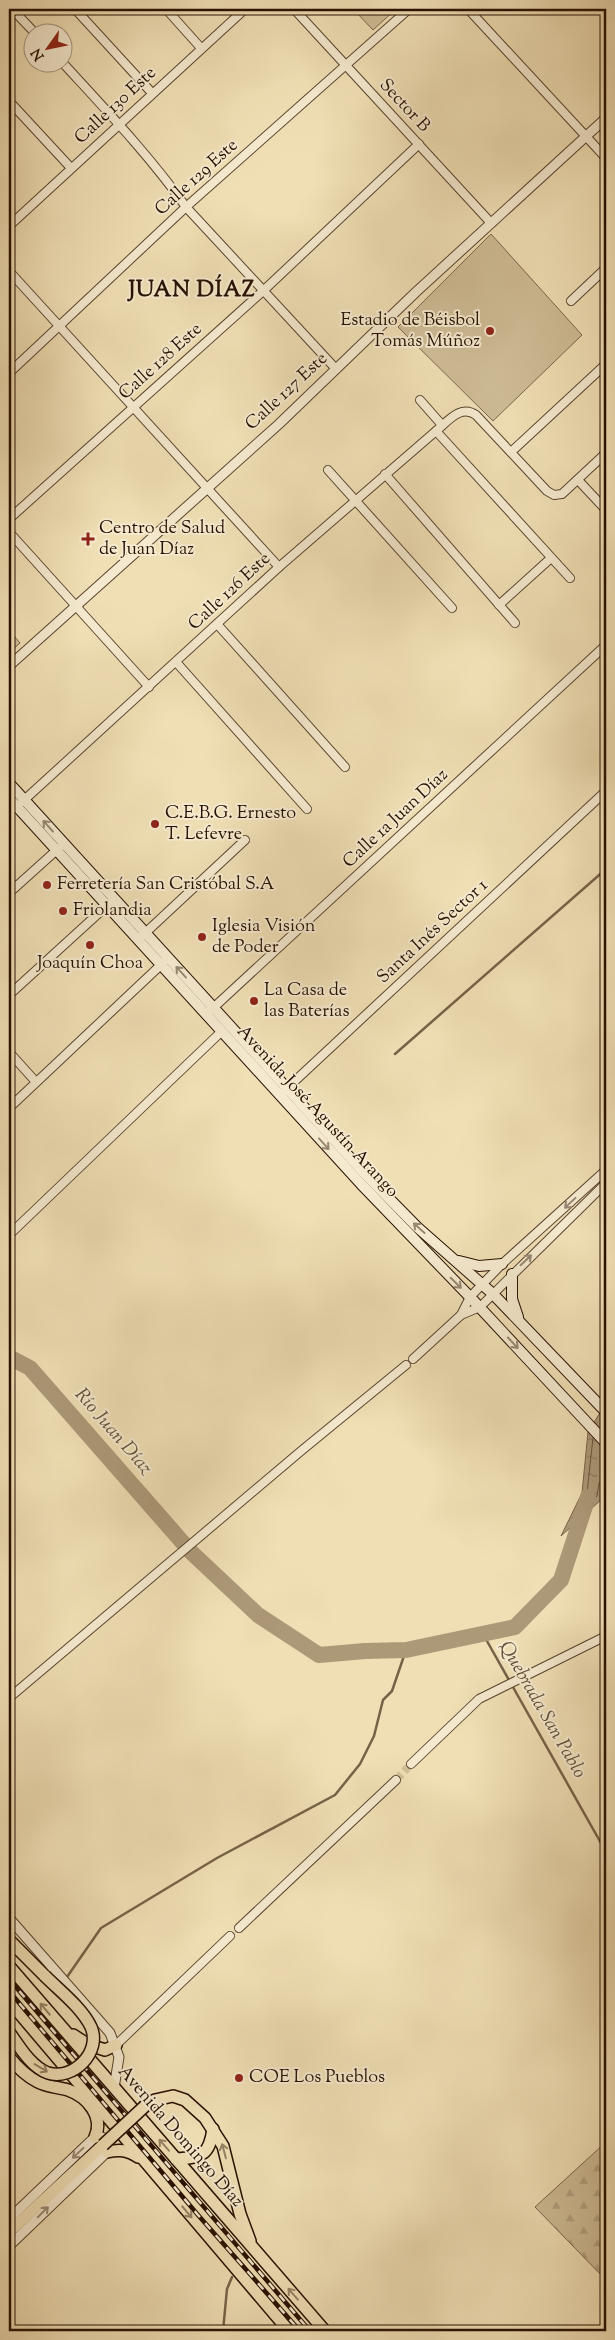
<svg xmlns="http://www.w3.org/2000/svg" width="615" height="2340" font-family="'Sorts Mill Goudy',serif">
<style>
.forest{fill:url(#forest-firs);stroke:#7a664c}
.park{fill:#cebc96;stroke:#7a664c}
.water{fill:url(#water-ripples);stroke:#776248}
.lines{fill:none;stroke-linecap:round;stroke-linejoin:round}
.shore{stroke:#6a543c;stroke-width:1}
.stream{stroke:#776248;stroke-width:2.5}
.river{stroke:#ac9978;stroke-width:16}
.minor-tunnel{stroke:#d2c09a;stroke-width:8;stroke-dasharray:8 4;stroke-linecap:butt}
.minor-casing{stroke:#59442e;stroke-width:10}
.tertiary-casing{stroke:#59442e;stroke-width:11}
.secondary-casing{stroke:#271001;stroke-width:12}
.primary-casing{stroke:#271001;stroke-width:14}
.minor{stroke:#f5eacf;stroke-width:8}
.tertiary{stroke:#f5eacf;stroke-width:9}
.secondary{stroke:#f5eacf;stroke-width:10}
.primary{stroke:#f0dfb5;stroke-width:11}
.rail-casing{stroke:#271001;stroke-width:4.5}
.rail{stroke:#f5eacf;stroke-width:2.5;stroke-dasharray:8;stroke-linecap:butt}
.primary-bridge-casing{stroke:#271001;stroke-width:14;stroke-linecap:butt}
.primary-bridge{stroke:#f0dfb5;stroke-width:11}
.oneway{stroke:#988872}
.oneway2{stroke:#968264}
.poi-dot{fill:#8f2418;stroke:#f5eacf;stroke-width:2}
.labels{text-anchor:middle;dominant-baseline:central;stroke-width:4;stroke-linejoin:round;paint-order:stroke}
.street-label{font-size:18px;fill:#271001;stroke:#f5eacf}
.poi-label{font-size:18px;fill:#271001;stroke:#f5eacf;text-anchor:start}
.water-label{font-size:19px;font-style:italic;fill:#634e37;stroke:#f5eacf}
.district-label{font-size:22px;font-weight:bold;letter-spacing:1px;fill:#271001;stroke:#f5eacf}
</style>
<defs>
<pattern id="forest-firs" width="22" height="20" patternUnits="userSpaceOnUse" patternTransform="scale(1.25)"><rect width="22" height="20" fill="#cebc96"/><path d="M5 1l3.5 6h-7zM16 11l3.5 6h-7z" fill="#b1a180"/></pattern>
<pattern id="water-ripples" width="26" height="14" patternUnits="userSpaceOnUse" patternTransform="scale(1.25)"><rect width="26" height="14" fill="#ac9978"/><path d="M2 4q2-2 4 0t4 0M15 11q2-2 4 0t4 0" fill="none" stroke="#8c7b60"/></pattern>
</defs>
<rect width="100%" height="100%" fill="#f0dfb5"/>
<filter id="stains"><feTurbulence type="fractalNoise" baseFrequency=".004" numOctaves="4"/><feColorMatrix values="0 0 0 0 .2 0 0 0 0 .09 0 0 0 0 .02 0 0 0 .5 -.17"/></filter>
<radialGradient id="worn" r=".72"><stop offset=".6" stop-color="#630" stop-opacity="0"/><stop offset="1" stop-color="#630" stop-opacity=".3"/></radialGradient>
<!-- forest -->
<path class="forest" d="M606,2142V2280L535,2207Z"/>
<!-- park -->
<g class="park">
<path d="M353,9H396L373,30Z"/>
<path d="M491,234L582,335L493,421L398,327Z"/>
<path d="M9,630L20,643L9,653Z"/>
</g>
<!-- water -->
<path class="water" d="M606,1403V1464L602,1499L561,1536L582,1493L588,1432Z"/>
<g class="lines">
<!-- shore -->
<path class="shore" d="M593,1438L587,1493L584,1506H587L597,1496L599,1483L606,1479"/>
<!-- stream -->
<g class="stream">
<path d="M395,1054L606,869"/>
<path d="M483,1634L606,1852"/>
<path d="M67,1977L101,1928L217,1858L335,1795L360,1764L374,1736L383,1700L392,1691L406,1650"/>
<path d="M9,2023L12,2020"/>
<path d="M223,2331L227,2289L232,2277"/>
</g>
<!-- river -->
<path class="river" d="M9,1357L30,1368L191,1552L258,1615L319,1655L365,1651L406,1650L515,1627L561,1580L588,1497"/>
<!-- minor-tunnel -->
<path class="minor-tunnel" d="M396,1780L411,1764"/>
<defs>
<g id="minor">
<path d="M12,9L34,32"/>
<path d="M75,9L152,93"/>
<path d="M166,9L201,48"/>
<path d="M294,9L491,223"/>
<path d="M468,9L606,158"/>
<path d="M62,62C105,109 149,155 186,207L336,369"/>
<path d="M9,101L71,168"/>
<path d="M9,226L245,9"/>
<path d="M9,271L279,567"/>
<path d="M571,301L606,268"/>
<path d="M9,373L186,207L409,9"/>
<path d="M420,400L442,425"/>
<path d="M436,431L570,578"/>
<path d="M511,452L606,364"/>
<path d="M328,470L452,608"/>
<path d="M385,474L515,623"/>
<path d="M578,480L606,510"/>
<path d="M9,519L263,291L419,144"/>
<path d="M9,532L149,687"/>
<path d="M499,605L551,558"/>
<path d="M217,624L345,767"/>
<path d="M176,662L307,809"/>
<path d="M22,802L279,567L436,431C448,421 461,404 476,415L547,491L554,495L562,494L606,453"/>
<path d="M9,893L59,848"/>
<path d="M142,936L245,840"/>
<path d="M9,995L111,902"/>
<path d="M211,1010L606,645"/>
<path d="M9,1052L36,1082"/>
<path d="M283,1092L606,791"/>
<path d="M9,1108L164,962"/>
<path d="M9,1235L221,1032"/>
<path d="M461,1315L480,1307L606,1183"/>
<path d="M413,1359L461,1315L470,1297L502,1264L606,1170"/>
<path d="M9,1698L301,1451L406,1365"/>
<path d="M411,1764L479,1699L606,1636"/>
<path d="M239,1928L396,1780"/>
<path d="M116,2045L230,1936"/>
</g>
<g id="tertiary">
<path d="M9,666L279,424L416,292L606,118"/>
<path d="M9,1918L110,2033L119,2057L114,2088"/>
<path d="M9,2219L95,2137C106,2135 110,2142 107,2152L9,2246"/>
</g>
<g id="secondary">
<path d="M9,783L364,1173L417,1227L493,1294L606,1412"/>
<path d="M9,798L361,1184L470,1297L606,1443"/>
<path d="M459,1261L479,1266L502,1264"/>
<path d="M512,1274V1299L518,1317"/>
</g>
<g id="primary">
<path d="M9,1940L45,1976"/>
<path d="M9,1966L325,2331"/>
<path d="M9,2001L289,2331"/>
<path d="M73,2035L87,2044L105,2050L116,2045"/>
<path d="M9,2057C17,2067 26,2076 38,2082C47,2087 58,2087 68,2090C88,2097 104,2117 95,2137"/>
<path d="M145,2106L155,2100L173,2096L185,2100L205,2118L223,2146L240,2214L250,2241"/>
<path d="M107,2152C120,2149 128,2150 138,2157"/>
<path d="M176,2159C202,2157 209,2156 213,2129"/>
<path d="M9,2232L103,2145"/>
</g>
</defs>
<!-- minor casing -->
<use href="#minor" class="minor-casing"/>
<!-- tertiary casing -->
<use href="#tertiary" class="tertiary-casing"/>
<!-- secondary casing -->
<use href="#secondary" class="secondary-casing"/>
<!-- primary casing -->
<use href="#primary" class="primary-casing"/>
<!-- minor -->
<use href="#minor" class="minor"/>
<!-- tertiary -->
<use href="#tertiary" class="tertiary"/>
<!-- secondary -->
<use href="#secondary" class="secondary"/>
<!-- primary -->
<use href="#primary" class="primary"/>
<defs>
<g id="rail">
<path d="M9,1979L310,2331"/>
<path d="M9,1991L198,2215L300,2331"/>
</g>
</defs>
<!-- rail casing -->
<use href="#rail" class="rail-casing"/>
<!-- rail -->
<use href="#rail" class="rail"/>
<defs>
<g id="primary-bridge">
<path d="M9,2032C19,2046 31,2067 48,2073C73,2081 102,2052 91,2027C82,2008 60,1991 45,1976"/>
<path d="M103,2145L145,2106"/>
</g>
</defs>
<!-- primary-bridge casing -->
<use href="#primary-bridge" class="primary-bridge-casing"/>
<!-- primary-bridge -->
<use href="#primary-bridge" class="primary-bridge"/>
</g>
<!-- one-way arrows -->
<defs><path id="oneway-shaft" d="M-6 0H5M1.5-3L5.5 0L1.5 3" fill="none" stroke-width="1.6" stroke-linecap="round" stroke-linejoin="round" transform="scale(1.25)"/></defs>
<g class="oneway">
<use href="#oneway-shaft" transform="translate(48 826) rotate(-132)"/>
<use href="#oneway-shaft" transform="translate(181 972) rotate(-132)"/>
<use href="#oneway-shaft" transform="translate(324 1144) rotate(48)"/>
<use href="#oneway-shaft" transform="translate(570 1203) rotate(137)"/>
<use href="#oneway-shaft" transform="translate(419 1228) rotate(-138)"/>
<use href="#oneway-shaft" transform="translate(526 1260) rotate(-44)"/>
<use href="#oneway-shaft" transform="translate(456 1283) rotate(45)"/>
<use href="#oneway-shaft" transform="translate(513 1343) rotate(47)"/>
<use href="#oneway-shaft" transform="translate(78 2153) rotate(137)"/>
<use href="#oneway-shaft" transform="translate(43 2212) rotate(-45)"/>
</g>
<g class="oneway2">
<use href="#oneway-shaft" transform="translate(45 2009) rotate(-130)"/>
<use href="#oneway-shaft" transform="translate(41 2068) rotate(31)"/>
<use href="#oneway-shaft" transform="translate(164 2145) rotate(-131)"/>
<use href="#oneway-shaft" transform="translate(224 2151) rotate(-105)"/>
<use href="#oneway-shaft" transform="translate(187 2212) rotate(50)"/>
<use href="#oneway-shaft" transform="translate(293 2294) rotate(-131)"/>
</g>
<!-- markers -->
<g class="poi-dot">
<circle cx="490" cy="331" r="5"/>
<path d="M85.5 531.5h5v5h5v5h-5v5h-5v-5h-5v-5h5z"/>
<circle cx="155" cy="824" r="5"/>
<circle cx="47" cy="885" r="5"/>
<circle cx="63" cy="911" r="5"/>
<circle cx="202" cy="937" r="5"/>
<circle cx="90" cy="945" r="5"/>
<circle cx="254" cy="1001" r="5"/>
<circle cx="239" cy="2078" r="5"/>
</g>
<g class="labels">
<!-- street labels -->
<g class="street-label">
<text transform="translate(116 106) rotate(-43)">Calle 130 Este</text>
<text transform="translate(404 106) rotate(47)">Sector B</text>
<text transform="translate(197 178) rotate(-42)">Calle 129 Este</text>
<text transform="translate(161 362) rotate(-42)">Calle 128 Este</text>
<text transform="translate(287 392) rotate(-43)">Calle 127 Este</text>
<text transform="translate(230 592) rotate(-43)">Calle 126 Este</text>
<text transform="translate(396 819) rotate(-43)">Calle 1a Juan Díaz</text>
<text transform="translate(433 932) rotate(-43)">Santa Inés Sector 1</text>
<text transform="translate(317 1112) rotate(47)">Avenida José Agustín Arango</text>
<text transform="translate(180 2137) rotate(49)">Avenida Domingo Díaz</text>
</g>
<!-- poi labels -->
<g class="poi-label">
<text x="480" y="321" text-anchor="end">Estadio de Béisbol<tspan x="480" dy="21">Tomás Múñoz</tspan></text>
<text x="99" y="529">Centro de Salud<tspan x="99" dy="21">de Juan Díaz</tspan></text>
<text x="165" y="814">C.E.B.G. Ernesto<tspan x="165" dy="21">T. Lefevre</tspan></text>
<text x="57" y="885">Ferretería San Cristóbal S.A</text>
<text x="73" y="911">Friolandia</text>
<text x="212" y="927">Iglesia Visión<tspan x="212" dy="21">de Poder</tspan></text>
<text x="90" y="964" text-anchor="middle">Joaquín Choa</text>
<text x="264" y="991">La Casa de<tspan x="264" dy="21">las Baterías</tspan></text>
<text x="249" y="2078">COE Los Pueblos</text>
</g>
<!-- water labels -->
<g class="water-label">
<text transform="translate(113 1432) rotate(49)">Río Juan Díaz</text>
<text transform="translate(542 1710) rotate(60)">Quebrada San Pablo</text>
</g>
<!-- district labels -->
<g class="district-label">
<text x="192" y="291">JUAN DÍAZ</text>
</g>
</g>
<!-- margin -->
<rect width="615" height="2340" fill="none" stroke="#f0dfb5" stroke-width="30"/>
<rect x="10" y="10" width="595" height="2320" fill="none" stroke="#271001" stroke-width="2.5"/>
<rect x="15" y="15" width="585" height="2310" fill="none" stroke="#271001"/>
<!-- north arrow -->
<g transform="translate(48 48) rotate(237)"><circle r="24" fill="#f5eacf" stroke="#a3937d"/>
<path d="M0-4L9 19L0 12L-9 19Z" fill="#8f2418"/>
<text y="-8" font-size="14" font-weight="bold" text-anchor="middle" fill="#271001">N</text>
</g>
<rect width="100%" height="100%" filter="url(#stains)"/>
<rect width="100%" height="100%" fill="url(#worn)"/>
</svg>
